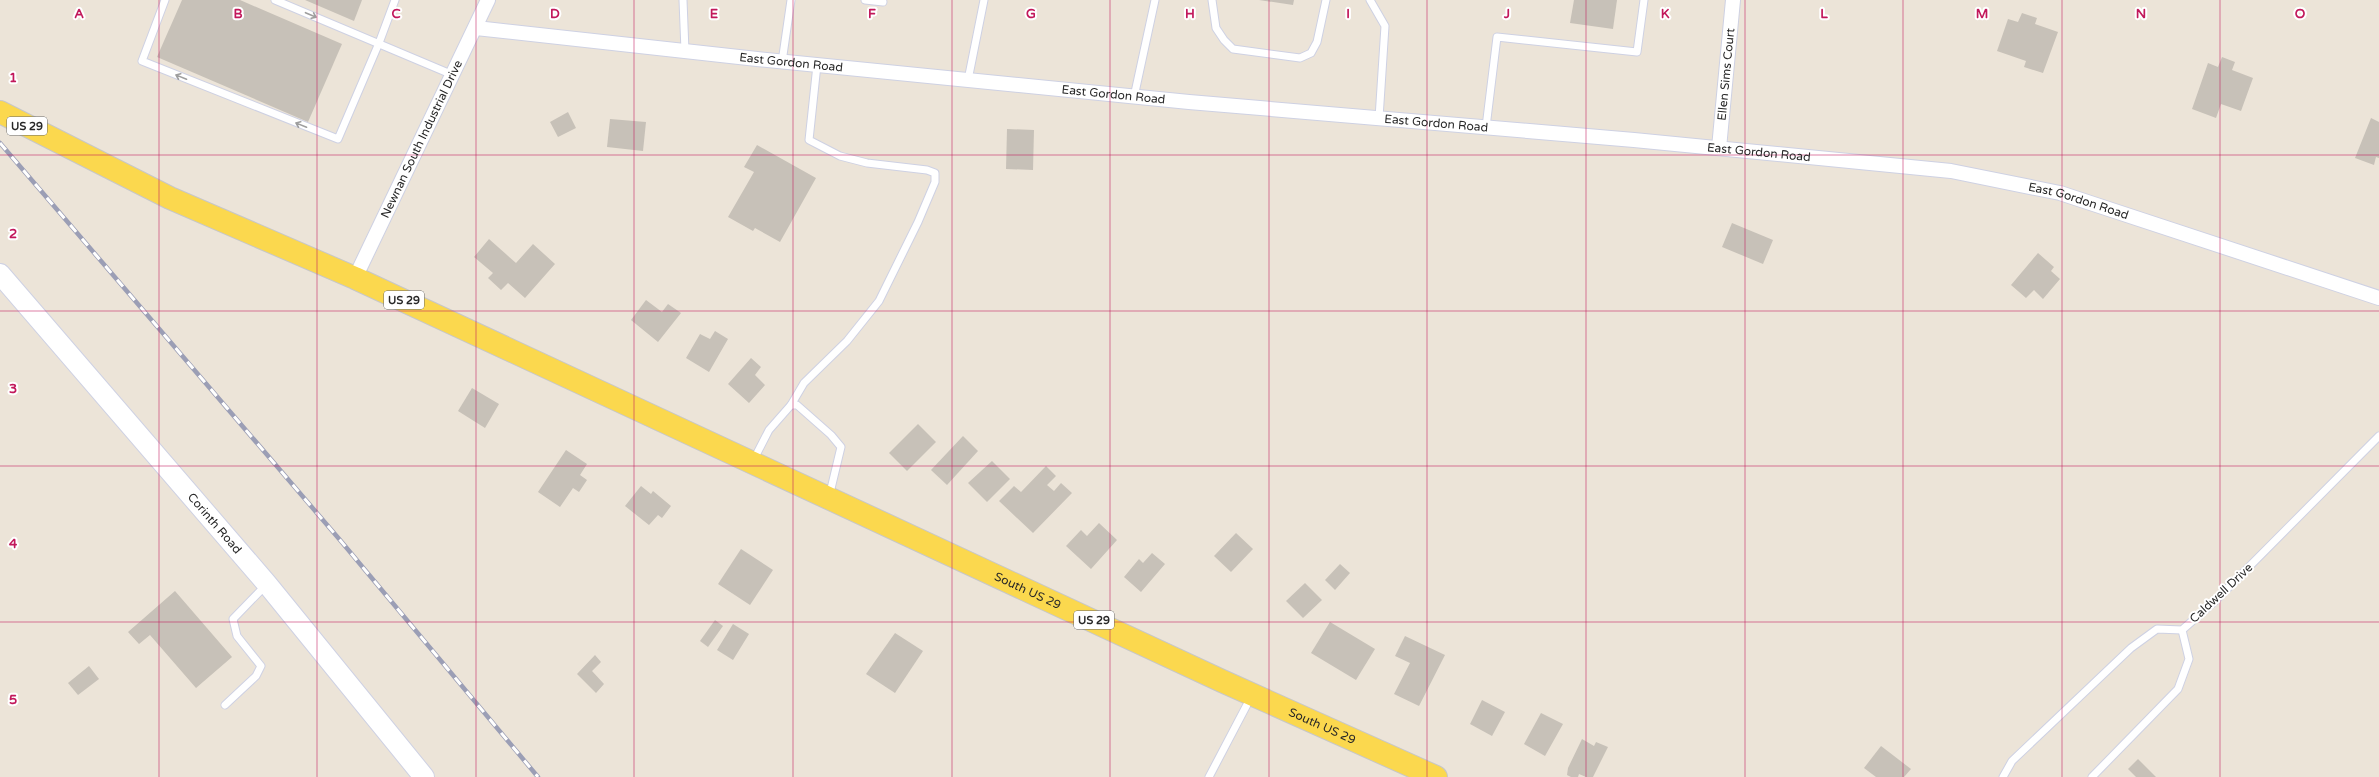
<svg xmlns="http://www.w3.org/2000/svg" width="2379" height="777" font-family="'Varela Round',sans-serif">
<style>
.building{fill:#c7c1b8}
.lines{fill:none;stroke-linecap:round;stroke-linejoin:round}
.lane-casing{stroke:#ced1e3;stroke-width:9}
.street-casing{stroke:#ced1e3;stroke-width:16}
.secondary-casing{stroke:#ced1e3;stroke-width:22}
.primary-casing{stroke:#c7c7c7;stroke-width:24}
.lane{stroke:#fff;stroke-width:7}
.street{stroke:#fff;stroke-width:14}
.secondary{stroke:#fff;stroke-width:20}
.primary{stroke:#fbd84e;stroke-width:22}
.rail-casing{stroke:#9b9eb5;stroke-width:4.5}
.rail{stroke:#fff;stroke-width:3;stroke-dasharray:9;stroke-linecap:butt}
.oneway{stroke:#9e9e9e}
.grid{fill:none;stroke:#c2185b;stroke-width:1;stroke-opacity:0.55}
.labels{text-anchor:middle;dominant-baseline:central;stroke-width:4;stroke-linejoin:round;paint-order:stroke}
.shield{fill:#fff;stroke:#686868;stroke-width:1}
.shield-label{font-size:11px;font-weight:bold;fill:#282828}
.street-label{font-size:12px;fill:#282828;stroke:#fff}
.grid-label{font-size:13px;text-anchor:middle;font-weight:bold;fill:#c2185b;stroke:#fff;stroke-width:4;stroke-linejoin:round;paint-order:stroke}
</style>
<rect width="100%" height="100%" fill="#ece4d8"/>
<!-- building -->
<g class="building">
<path d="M182,0H240L342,44L308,122L157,57Z"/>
<path d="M305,0H362L354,21Z"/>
<path d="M1259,0H1294L1293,5Z"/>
<path d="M1574,0H1617L1613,29L1570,23Z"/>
<path d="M2022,13L2037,18L2035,24L2058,32L2043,73L2024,67L2026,61L1997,51L2008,19L2018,22Z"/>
<path d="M2222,57L2235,62L2232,70L2253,78L2241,111L2221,104L2216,118L2192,109L2208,63L2218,67Z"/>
<path d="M568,112L576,128L558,137L550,122Z"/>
<path d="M2371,118L2379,122V158L2376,157L2374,165L2355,158Z"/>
<path d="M610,119L646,122L643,151L607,147Z"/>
<path d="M1007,129L1034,130L1033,170L1006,169Z"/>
<path d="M757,145L816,178L780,242L755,228L753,231L728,217L754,172L744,167Z"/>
<path d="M1732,223L1773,240L1763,264L1722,247Z"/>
<path d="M489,239L516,263L533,244L555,264L525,298L508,283L501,290L488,278L493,273L474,257Z"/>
<path d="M2038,253L2054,267L2051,271L2060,279L2043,299L2034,290L2026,298L2011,285Z"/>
<path d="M646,300L662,312L668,304L681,313L658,342L631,320Z"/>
<path d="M715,331L728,339L709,372L686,358L700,334L710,339Z"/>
<path d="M751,358L761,367L755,375L765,385L749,403L728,384Z"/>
<path d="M472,388L499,404L485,428L458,411Z"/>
<path d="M918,424L936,442L907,471L889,453Z"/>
<path d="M963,436L978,451L947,485L931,470Z"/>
<path d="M566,450L587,464L580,475L587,480L579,492L573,488L560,507L538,492Z"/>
<path d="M992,461L1010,479L987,502L968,483Z"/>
<path d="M1046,466L1056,476L1047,485L1054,491L1061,483L1072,493L1033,533L999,501L1014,486L1021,492Z"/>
<path d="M641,486L651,494L653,491L671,506L662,518L658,515L649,525L625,506Z"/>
<path d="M1099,523L1117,540L1091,569L1066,546L1081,530L1087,536Z"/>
<path d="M1236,533L1253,549L1231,572L1214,556Z"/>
<path d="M741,549L773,570L750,605L718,584Z"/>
<path d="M1152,553L1165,564L1141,592L1124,577L1139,559L1143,563Z"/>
<path d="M1340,564L1350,573L1335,590L1325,580Z"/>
<path d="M1305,583L1322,600L1303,618L1286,601Z"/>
<path d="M175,591L232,657L196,688L150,635L139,644L128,632Z"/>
<path d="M715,620L723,626L708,647L700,641Z"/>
<path d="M1330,622L1375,649L1356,680L1311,653Z"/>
<path d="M733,624L749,634L733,660L717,650Z"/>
<path d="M895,633L923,651L895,693L866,674Z"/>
<path d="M1405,636L1445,655L1419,706L1394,694L1410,663L1395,656Z"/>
<path d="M595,655L601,662L592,671L604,684L596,693L577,674Z"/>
<path d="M89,666L99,679L78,695L68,683Z"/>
<path d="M1482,700L1505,712L1492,736L1470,724Z"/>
<path d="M1541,713L1563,724L1545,756L1524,744Z"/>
<path d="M1582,739L1594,746L1596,742L1608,747L1593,777H1586L1579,774L1578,777H1571L1567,775L1568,768Z"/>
<path d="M1881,746L1911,769L1904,777H1876L1864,768Z"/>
<path d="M2138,759L2156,777H2136L2128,769Z"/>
</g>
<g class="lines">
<defs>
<g id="lane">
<path d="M165,0L142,61L338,139L379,43L395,0"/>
<path d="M275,0L453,75"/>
<path d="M683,0L685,51"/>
<path d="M865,0L883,2"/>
<path d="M1212,0L1216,28L1224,40L1233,49L1300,58L1311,53L1317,42L1326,0"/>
<path d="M1370,0L1385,26L1379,118"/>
<path d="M782,62L791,0"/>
<path d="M968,80L984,0"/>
<path d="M1134,97L1155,0"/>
<path d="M1486,127L1497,37L1637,52L1644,0"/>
<path d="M791,405L804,383L847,341L879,301L918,222L935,182V173L927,170L867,163L840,156L809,140L817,65"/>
<path d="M753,461L769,430L791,405H797L831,435L841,447L829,497"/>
<path d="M225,705L256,676L261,666L237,636L233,619L266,585"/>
<path d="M1209,777L1251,697"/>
<path d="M2003,777L2012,761L2131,648L2157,629L2182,630L2215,601L2379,436"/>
<path d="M2092,777L2178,689L2189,659L2182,630"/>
</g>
<g id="street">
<path id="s1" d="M476,28L757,59L1189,102L1634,140L1951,171L2060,193L2379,298"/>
<path id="s2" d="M1719,148L1733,0"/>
<path id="s3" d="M355,278L488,0"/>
</g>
<g id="secondary">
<path id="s4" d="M0,274L267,584L424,777"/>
</g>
<g id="primary">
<path id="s5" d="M0,112L170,198L355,278L1222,681L1436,777"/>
</g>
</defs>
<!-- lane casing -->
<use href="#lane" class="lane-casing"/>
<!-- street casing -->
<use href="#street" class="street-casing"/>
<!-- secondary casing -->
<use href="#secondary" class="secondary-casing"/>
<!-- primary casing -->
<use href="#primary" class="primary-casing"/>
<!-- lane -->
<use href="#lane" class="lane"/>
<!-- street -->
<use href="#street" class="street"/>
<!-- secondary -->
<use href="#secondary" class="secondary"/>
<!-- primary -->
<use href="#primary" class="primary"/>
<defs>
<path id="rail" d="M0,143L340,540L538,777"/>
</defs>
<!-- rail casing -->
<use href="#rail" class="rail-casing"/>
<!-- rail -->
<use href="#rail" class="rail"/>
</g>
<!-- one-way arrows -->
<defs><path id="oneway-shaft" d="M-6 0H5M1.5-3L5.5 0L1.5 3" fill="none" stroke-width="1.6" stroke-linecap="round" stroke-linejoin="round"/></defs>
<g class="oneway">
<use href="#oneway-shaft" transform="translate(311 15) rotate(23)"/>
<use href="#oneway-shaft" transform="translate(181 77) rotate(-158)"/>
<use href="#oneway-shaft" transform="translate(301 125) rotate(-158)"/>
</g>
<!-- grid -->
<path class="grid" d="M159,0V777M317,0V777M476,0V777M634,0V777M793,0V777M952,0V777M1110,0V777M1269,0V777M1427,0V777M1586,0V777M1745,0V777M1903,0V777M2062,0V777M2220,0V777M0,155H2379M0,311H2379M0,466H2379M0,622H2379"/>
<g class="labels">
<!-- shield labels -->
<g class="shield">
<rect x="7" y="117" width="40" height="18" rx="3"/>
<rect x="384" y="291" width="40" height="18" rx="3"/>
<rect x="1074" y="611" width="40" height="18" rx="3"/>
</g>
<g class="shield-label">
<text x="27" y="126">US 29</text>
<text x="404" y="300">US 29</text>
<text x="1094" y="620">US 29</text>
</g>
<!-- street labels -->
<g class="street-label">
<text stroke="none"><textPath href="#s1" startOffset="317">East Gordon Road</textPath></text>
<text stroke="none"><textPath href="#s2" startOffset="74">Ellen Sims Court</textPath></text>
<text stroke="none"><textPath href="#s1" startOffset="641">East Gordon Road</textPath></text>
<text stroke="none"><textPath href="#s1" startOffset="965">East Gordon Road</textPath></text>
<text stroke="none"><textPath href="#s3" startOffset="154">Newnan South Industrial Drive</textPath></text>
<text stroke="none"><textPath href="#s1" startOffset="1289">East Gordon Road</textPath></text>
<text stroke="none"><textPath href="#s1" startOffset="1613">East Gordon Road</textPath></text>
<text stroke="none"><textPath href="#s4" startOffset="329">Corinth Road</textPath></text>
<text stroke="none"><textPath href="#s5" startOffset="1134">South US 29</textPath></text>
<text transform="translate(2221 593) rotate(-43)">Caldwell Drive</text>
<text stroke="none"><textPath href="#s5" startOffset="1458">South US 29</textPath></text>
</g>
</g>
<g class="grid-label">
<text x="79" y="18">A</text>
<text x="238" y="18">B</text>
<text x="396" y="18">C</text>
<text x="555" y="18">D</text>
<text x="714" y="18">E</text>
<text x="872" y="18">F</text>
<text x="1031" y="18">G</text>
<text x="1190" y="18">H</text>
<text x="1348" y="18">I</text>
<text x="1507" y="18">J</text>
<text x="1665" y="18">K</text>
<text x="1824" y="18">L</text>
<text x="1982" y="18">M</text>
<text x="2141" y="18">N</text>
<text x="2300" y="18">O</text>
<text x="13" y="82">1</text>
<text x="13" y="238">2</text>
<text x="13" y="393">3</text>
<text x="13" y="548">4</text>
<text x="13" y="704">5</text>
</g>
</svg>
